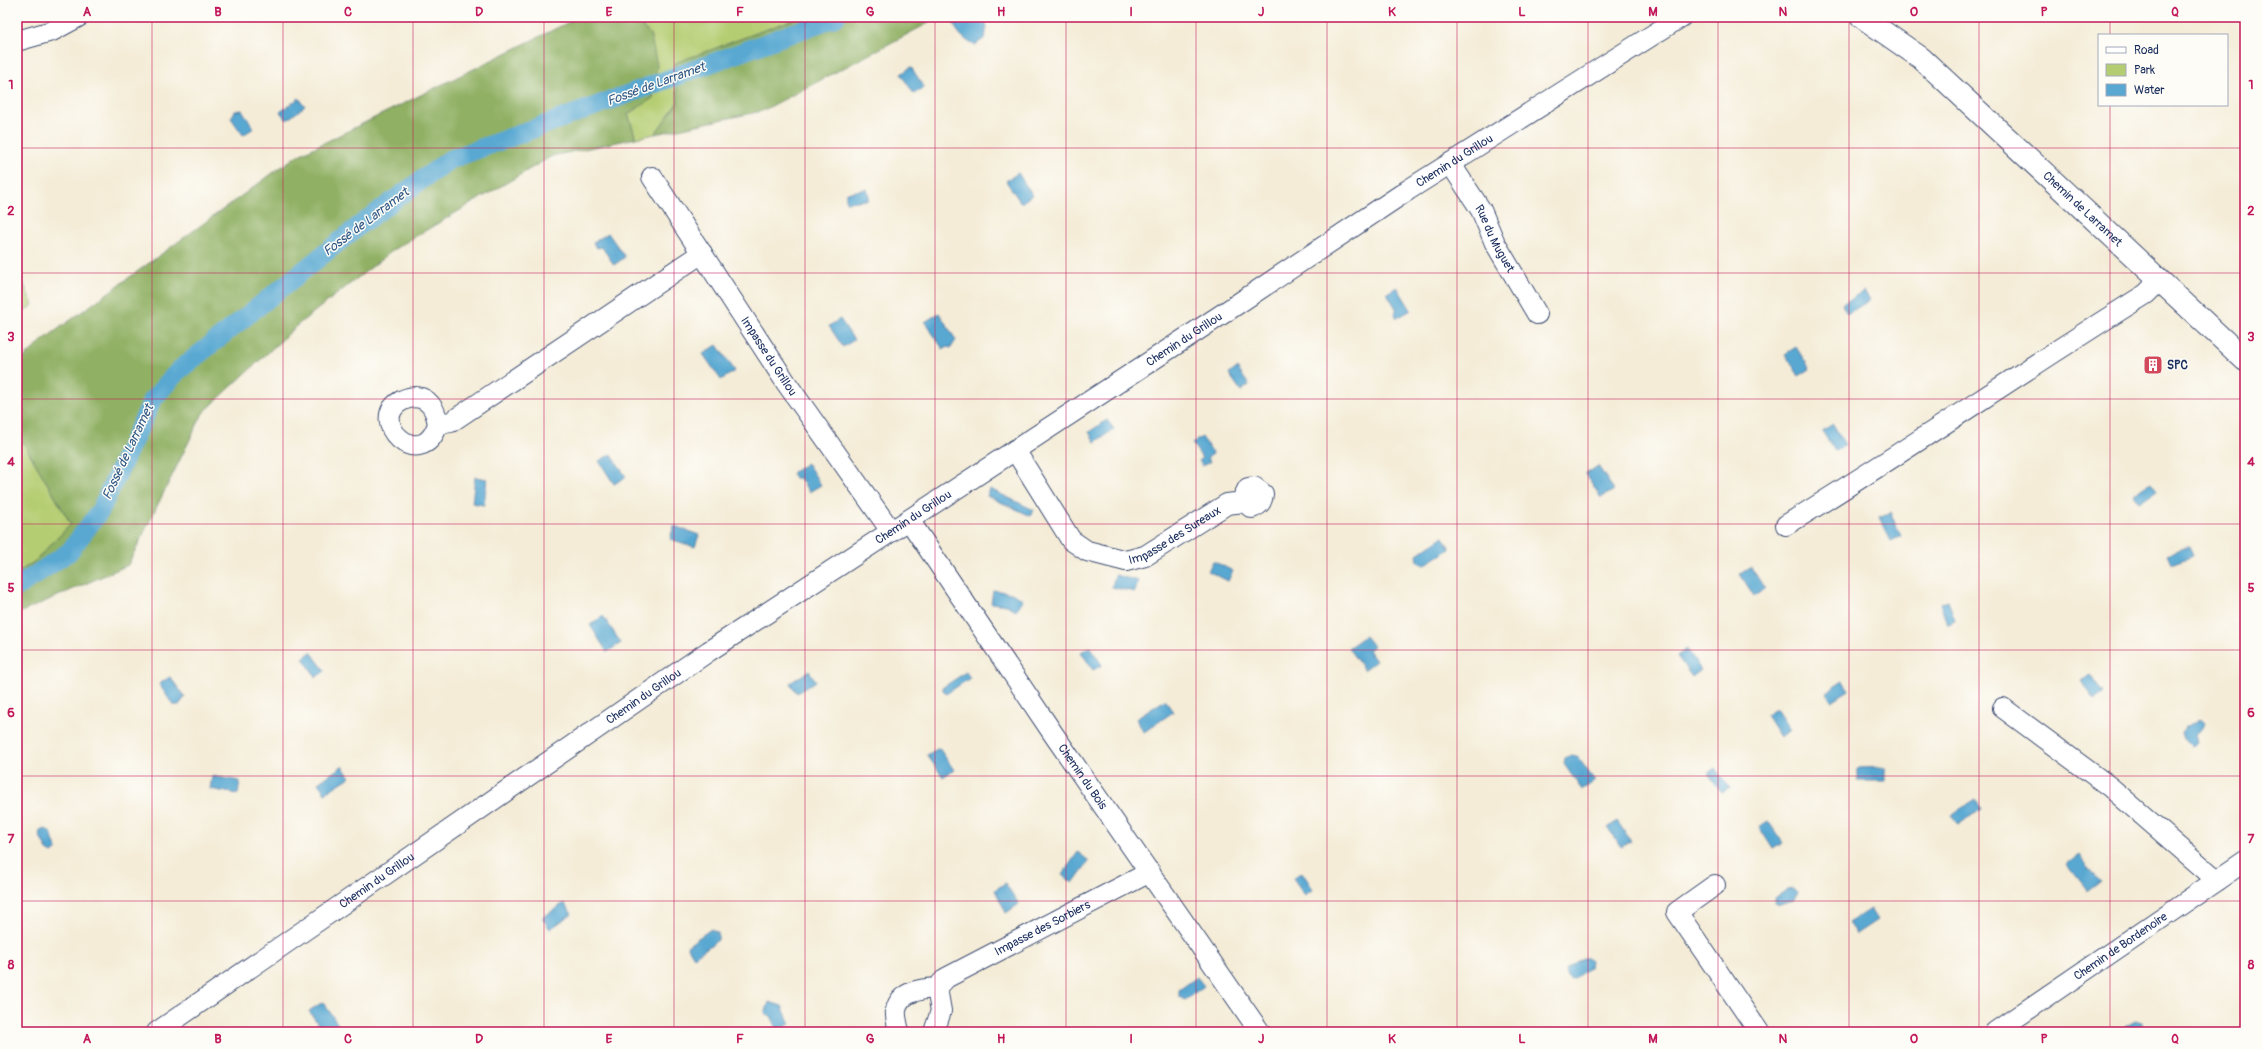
<svg xmlns="http://www.w3.org/2000/svg" width="2262" height="1049" font-family="Pangolin,sans-serif">
<style>
.green{fill:#b5cd72;stroke:#687e68}
.forest{fill:#90b064;stroke:#567061}
.water{fill:#59a8d2;stroke:#3a6c98}
.lines{fill:none;stroke-linecap:round;stroke-linejoin:round}
.canal{stroke:#59a8d2;stroke-width:19}
.minor-casing{stroke:#3c4b70;stroke-width:22}
.major-casing{stroke:#3c4b70;stroke-width:24}
.minor{stroke:#fff;stroke-width:20}
.major{stroke:#fff;stroke-width:22}
.grid{fill:none;stroke:#c2185b;stroke-width:1;stroke-opacity:0.55}
.labels{text-anchor:middle;dominant-baseline:central;stroke-width:3;stroke-linejoin:round;paint-order:stroke}
.street-label{font-size:12px;fill:#1b2f5e;stroke:#fdfcf7}
.poi-label{font-size:12px;font-weight:bold;fill:#1b2f5e;stroke:#fdfcf7;text-anchor:start}
.water-label{font-size:13px;font-style:italic;fill:#315987;stroke:#fdfcf7}
.neatline{fill:none;stroke:#c2185b;stroke-width:1.5}
.grid-label{font-size:13px;text-anchor:middle;font-weight:bold;fill:#c2185b}
</style>
<rect width="100%" height="100%" fill="#fdfcf7"/>
<filter id="ink" filterUnits="userSpaceOnUse"><feTurbulence type="fractalNoise" baseFrequency=".025" numOctaves="2"/><feDisplacementMap in="SourceGraphic" scale="8" xChannelSelector="R" yChannelSelector="G"/><feConvolveMatrix kernelMatrix="1 2 1 2 8 2 1 2 1" color-interpolation-filters="sRGB"/></filter>
<filter id="wash" filterUnits="userSpaceOnUse"><feTurbulence type="fractalNoise" baseFrequency=".012" numOctaves="4" result="noise"/><feDisplacementMap in="SourceGraphic" scale="16" xChannelSelector="R" yChannelSelector="G"/><feGaussianBlur stdDeviation="0.9" result="paint"/><feColorMatrix in="noise" values="0 0 0 0 0 0 0 0 0 0 0 0 0 0 0 0 0 1.4 0 .05"/><feComposite in="paint" operator="in"/></filter>
<g filter="url(#wash)">
<rect width="100%" height="100%" fill="#f4ecd7"/>
<!-- green -->
<g class="green">
<path d="M632,17H800L676,63L678,102L655,134L636,138L628,114L653,98L650,34Z"/>
<path d="M17,269L33,305L17,316Z"/>
<path d="M17,432L71,524L34,562L17,573Z"/>
</g>
<!-- forest -->
<g class="forest">
<path d="M579,17H632L650,34L657,65L653,98L628,114L636,138L552,156L396,248L300,323L203,413L128,565L17,614V573L34,562L71,524L17,432V364L43,340L295,157Z"/>
<path d="M800,17H935L923,26L762,111L655,134L678,102L675,63Z"/>
</g>
<!-- water -->
<g class="water">
<path d="M821,17H841L707,64L703,59Z"/>
<path d="M953,17H980L987,26L985,38L975,45C965,42 951,27 953,17Z"/>
<path d="M911,67L924,87L914,94L901,74Z"/>
<path d="M299,98L305,106L287,120L280,112Z"/>
<path d="M242,110L254,128L243,135L231,118L235,111Z"/>
<path d="M1018,173L1032,195L1021,203L1006,181Z"/>
<path d="M867,189L869,197L868,200L846,202V193Z"/>
<path d="M608,233L625,257L614,265L602,247L597,248L593,243Z"/>
<path d="M1397,287L1411,310L1397,318L1394,312L1397,310L1387,293Z"/>
<path d="M1864,291L1870,300L1847,314L1842,304Z"/>
<path d="M939,313L956,340L951,348L946,347L943,349L925,322Z"/>
<path d="M840,319L854,340L843,347L829,326Z"/>
<path d="M717,345L735,371L721,380L703,354Z"/>
<path d="M1796,347L1810,369L1799,376L1785,354Z"/>
<path d="M1237,368L1249,385L1241,391L1229,374Z"/>
<path d="M1107,420L1114,429L1095,442L1089,432Z"/>
<path d="M1833,424L1845,445L1835,451L1822,431Z"/>
<path d="M1202,437L1213,454L1207,458L1210,462L1202,466L1199,460L1202,458L1192,443Z"/>
<path d="M611,454L626,477L614,484L599,461Z"/>
<path d="M807,463L821,485L809,492L800,478H795L792,473Z"/>
<path d="M1598,466L1614,490L1601,498L1586,474Z"/>
<path d="M475,477L487,479L484,505L472,503Z"/>
<path d="M2151,482L2157,490L2139,502L2133,494Z"/>
<path d="M990,489L1034,510L1031,516L987,496Z"/>
<path d="M1890,512L1901,536L1891,541L1879,517Z"/>
<path d="M674,526L699,535L695,547L670,539Z"/>
<path d="M1443,537L1450,549L1424,565L1418,562L1417,554Z"/>
<path d="M2189,546L2193,556L2172,564L2168,554Z"/>
<path d="M1213,561L1233,571L1228,581L1208,571Z"/>
<path d="M1751,567L1765,589L1754,596L1740,574Z"/>
<path d="M1115,575L1138,581L1135,592L1112,587Z"/>
<path d="M993,590L1011,593L1023,599L1016,611L1007,605L991,603Z"/>
<path d="M1948,600L1955,621L1947,624L1940,603Z"/>
<path d="M603,616L621,643L607,652L590,625Z"/>
<path d="M1365,636L1373,646L1368,650L1376,661L1364,670L1348,648Z"/>
<path d="M1090,647L1102,665L1093,670L1081,652Z"/>
<path d="M1687,649L1701,670L1692,677L1677,656Z"/>
<path d="M311,652L325,671L316,677L303,658Z"/>
<path d="M809,671L816,681L797,693L790,683Z"/>
<path d="M966,672L970,678L946,694L942,688Z"/>
<path d="M2090,675L2104,693L2095,700L2081,681Z"/>
<path d="M170,677L185,697L179,705H173L159,684Z"/>
<path d="M1843,681L1849,690L1832,701L1826,692Z"/>
<path d="M1165,700L1173,712L1144,732L1136,719Z"/>
<path d="M1776,709L1790,730L1780,737L1766,715Z"/>
<path d="M2201,718L2205,722L2203,727L2195,734L2197,742L2191,746L2184,739L2182,733L2185,727Z"/>
<path d="M939,748L954,770L943,777L927,755Z"/>
<path d="M1571,755L1577,756L1595,781L1582,790L1564,764L1565,758Z"/>
<path d="M342,766L350,777L325,793L318,783Z"/>
<path d="M1886,767V781H1857V768Z"/>
<path d="M1715,768L1729,788L1722,793L1708,773Z"/>
<path d="M212,776L240,781L238,794L210,789Z"/>
<path d="M1976,799L1981,809L1958,825L1951,815Z"/>
<path d="M1617,821L1631,841L1621,847L1608,828Z"/>
<path d="M1768,821L1783,843L1773,849L1759,827Z"/>
<path d="M46,829L52,834C52,840 55,843 57,849L52,853L47,850L39,835L40,831Z"/>
<path d="M1078,852L1089,861L1073,883L1062,875Z"/>
<path d="M2079,855L2100,882L2088,891L2067,864Z"/>
<path d="M1302,872L1313,889L1305,895L1293,878Z"/>
<path d="M1005,883L1019,904L1006,913L995,890Z"/>
<path d="M1793,888L1797,892L1794,901L1779,905L1774,903L1775,898L1788,889Z"/>
<path d="M564,903L572,914L550,929L542,918Z"/>
<path d="M1870,909L1877,920L1856,934L1848,923Z"/>
<path d="M711,929L718,933V940L694,957L687,946Z"/>
<path d="M1582,958H1587L1590,961L1589,968L1573,979L1569,978L1565,973L1566,969Z"/>
<path d="M1197,977L1204,986L1185,1000L1179,997V990Z"/>
<path d="M323,1002L343,1032H324L309,1011Z"/>
<path d="M769,1002L782,1006L790,1024L778,1030L771,1016L765,1014Z"/>
<path d="M2135,1020L2143,1022V1029L2139,1032H2121L2125,1026Z"/>
</g>
<g class="lines">
<!-- canal -->
<path class="canal" d="M17,587L69,552L100,511L153,399L178,371L360,225L449,160L836,17"/>
</g>
</g>
<g filter="url(#ink)">
<g class="lines">
<defs>
<g id="minor">
<path d="M17,41L52,31L78,17"/>
<path id="s1" d="M1450,163L1481,210L1495,243L1537,314"/>
<path id="s2" d="M652,177L787,384L891,531"/>
<path d="M438,424C421,476 364,419 403,400C424,391 435,405 438,424L451,422L702,253"/>
<path id="s3" d="M1015,450L1071,540L1087,551L1126,561L1145,556L1227,504L1244,502L1252,508C1260,505 1262,502 1263,494L1254,487L1248,488L1243,498L1244,502"/>
<path id="s4" d="M909,520L1054,735L1260,1032"/>
<path d="M1786,525C1908,450 2025,369 2146,294L2159,281"/>
<path d="M2003,708L2110,787L2217,880"/>
<path d="M1715,885L1677,912L1759,1032"/>
<path id="s5" d="M937,988L946,978L1150,872"/>
<path id="s6" d="M157,1032L709,651L1227,311L1408,190L1681,17"/>
<path d="M899,1032C898,1026 895,1017 896,1010C900,991 921,989 937,988L941,1011L934,1032"/>
<path id="s7" d="M1995,1032L2245,861"/>
</g>
<g id="major">
<path id="s8" d="M1862,17L1921,58L2245,360"/>
</g>
</defs>
<!-- minor casing -->
<use href="#minor" class="minor-casing"/>
<!-- major casing -->
<use href="#major" class="major-casing"/>
<!-- minor -->
<use href="#minor" class="minor"/>
<!-- major -->
<use href="#major" class="major"/>
</g>
</g>
<!-- grid -->
<path class="grid" d="M152,17V1032M283,17V1032M413,17V1032M544,17V1032M674,17V1032M805,17V1032M935,17V1032M1066,17V1032M1196,17V1032M1327,17V1032M1457,17V1032M1588,17V1032M1718,17V1032M1849,17V1032M1979,17V1032M2110,17V35M2110,105V1032M17,148H2245M17,273H2245M17,399H2245M17,524H2245M17,650H2245M17,776H2245M17,901H2245"/>
<!-- icons -->
<defs>
<symbol id="building-square" viewBox="-11 -11 22 22"><rect x="-9" y="-9" width="18" height="18" rx="4" fill="#d1495b" stroke="#fdfcf7"/><path d="M-4-6H4V6H1V3H-1V6H-4ZM-2.5-4.3h1.7v1.8h-1.7ZM.8-4.3h1.7v1.8H.8ZM-2.5-1h1.7V.8h-1.7ZM.8-1h1.7V.8H.8Z" fill="#fff"/></symbol>
</defs>
<g fill-rule="evenodd">
<use href="#building-square" x="2142" y="354" width="22" height="22"/>
</g>
<g class="labels">
<!-- street labels -->
<g class="street-label">
<text stroke="none"><textPath href="#s6" startOffset="1563">Chemin du Grillou</textPath></text>
<text stroke="none"><textPath href="#s8" startOffset="293">Chemin de Larramet</textPath></text>
<text stroke="none"><textPath href="#s1" startOffset="88">Rue du Muguet</textPath></text>
<text stroke="none"><textPath href="#s6" startOffset="1239">Chemin du Grillou</textPath></text>
<text stroke="none"><textPath href="#s2" startOffset="214">Impasse du Grillou</textPath></text>
<text stroke="none"><textPath href="#s6" startOffset="915">Chemin du Grillou</textPath></text>
<text stroke="none"><textPath href="#s3" startOffset="221">Impasse des Sureaux</textPath></text>
<text stroke="none"><textPath href="#s6" startOffset="591">Chemin du Grillou</textPath></text>
<text stroke="none"><textPath href="#s4" startOffset="310">Chemin du Bois</textPath></text>
<text stroke="none"><textPath href="#s6" startOffset="267">Chemin du Grillou</textPath></text>
<text stroke="none"><textPath href="#s5" startOffset="122">Impasse des Sorbiers</textPath></text>
<text stroke="none"><textPath href="#s7" startOffset="152">Chemin de Bordenoire</textPath></text>
</g>
<!-- poi labels -->
<g class="poi-label">
<text x="2167" y="365">SPC</text>
</g>
<!-- water labels -->
<g class="water-label">
<text transform="translate(656 84) rotate(-20)">Fossé de Larramet</text>
<text transform="translate(366 222) rotate(-37)">Fossé de Larramet</text>
<text transform="translate(128 452) rotate(-65)">Fossé de Larramet</text>
</g>
</g>
<!-- margin -->
<rect width="2262" height="1049" fill="none" stroke="#fdfcf7" stroke-width="44"/>
<!-- legend -->
<rect x="2098" y="34" width="130" height="72" fill="#fdfcf7" stroke="#a3aaba"/>
<rect x="2106" y="47" width="20" height="6" fill="#ffffff" stroke="#a3aaba"/>
<text x="2134" y="54" font-size="12" fill="#1b2f5e">Road</text>
<rect x="2106" y="64" width="20" height="12" fill="#b5cd72" stroke="#a3aaba"/>
<text x="2134" y="74" font-size="12" fill="#1b2f5e">Park</text>
<rect x="2106" y="84" width="20" height="12" fill="#59a8d2" stroke="#a3aaba"/>
<text x="2134" y="94" font-size="12" fill="#1b2f5e">Water</text>
<rect x="22" y="22" width="2218" height="1005" class="neatline"/>
<g class="grid-label">
<text x="87" y="16">A</text>
<text x="218" y="16">B</text>
<text x="348" y="16">C</text>
<text x="479" y="16">D</text>
<text x="609" y="16">E</text>
<text x="740" y="16">F</text>
<text x="870" y="16">G</text>
<text x="1001" y="16">H</text>
<text x="1131" y="16">I</text>
<text x="1261" y="16">J</text>
<text x="1392" y="16">K</text>
<text x="1522" y="16">L</text>
<text x="1653" y="16">M</text>
<text x="1783" y="16">N</text>
<text x="1914" y="16">O</text>
<text x="2044" y="16">P</text>
<text x="2175" y="16">Q</text>
<text x="11" y="89">1</text>
<text x="2251" y="89">1</text>
<text x="11" y="215">2</text>
<text x="2251" y="215">2</text>
<text x="11" y="341">3</text>
<text x="2251" y="341">3</text>
<text x="11" y="466">4</text>
<text x="2251" y="466">4</text>
<text x="11" y="592">5</text>
<text x="2251" y="592">5</text>
<text x="11" y="717">6</text>
<text x="2251" y="717">6</text>
<text x="11" y="843">7</text>
<text x="2251" y="843">7</text>
<text x="11" y="969">8</text>
<text x="2251" y="969">8</text>
<text x="87" y="1043">A</text>
<text x="218" y="1043">B</text>
<text x="348" y="1043">C</text>
<text x="479" y="1043">D</text>
<text x="609" y="1043">E</text>
<text x="740" y="1043">F</text>
<text x="870" y="1043">G</text>
<text x="1001" y="1043">H</text>
<text x="1131" y="1043">I</text>
<text x="1261" y="1043">J</text>
<text x="1392" y="1043">K</text>
<text x="1522" y="1043">L</text>
<text x="1653" y="1043">M</text>
<text x="1783" y="1043">N</text>
<text x="1914" y="1043">O</text>
<text x="2044" y="1043">P</text>
<text x="2175" y="1043">Q</text>
</g>
</svg>
